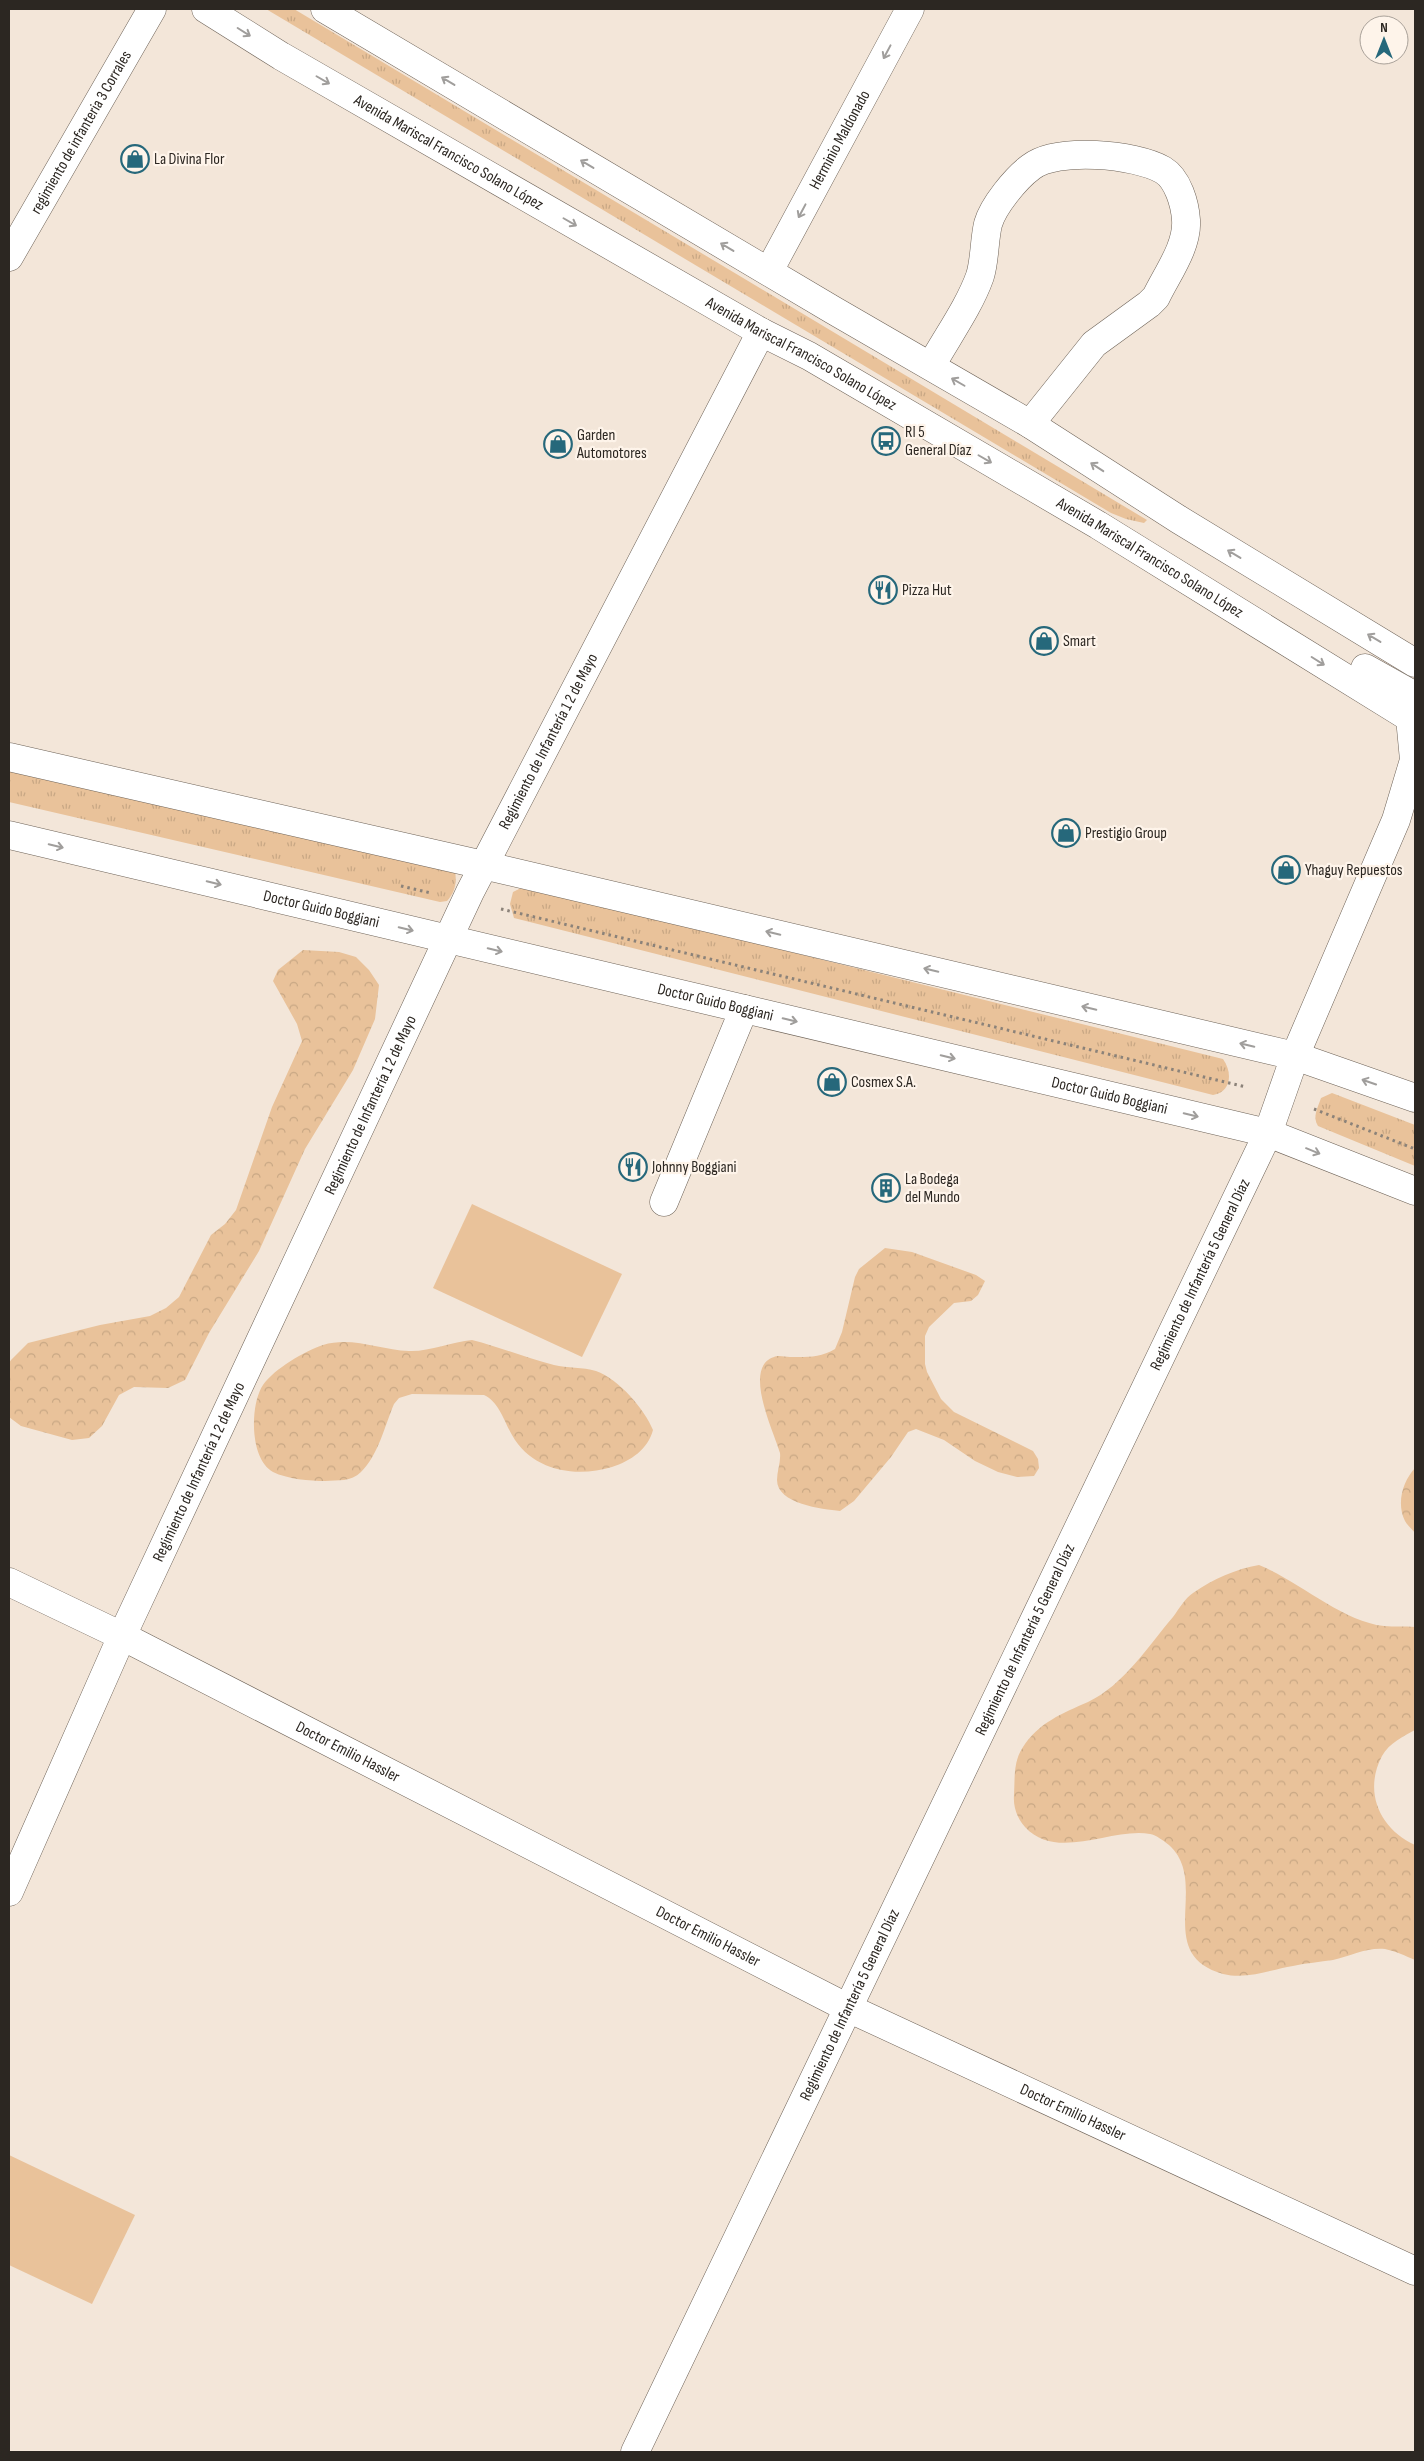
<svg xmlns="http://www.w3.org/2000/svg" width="1424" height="2461" font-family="'Sofia Sans Condensed',sans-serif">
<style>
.grass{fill:url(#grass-tufts)}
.forest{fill:url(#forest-crowns)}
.garden{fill:#e9c29a}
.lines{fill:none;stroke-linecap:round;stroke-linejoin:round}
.minor-casing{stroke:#6e6358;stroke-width:29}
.major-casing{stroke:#6e6358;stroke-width:29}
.highway-casing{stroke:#6e6358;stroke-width:29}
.path{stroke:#8b8279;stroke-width:3;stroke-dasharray:2.5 4;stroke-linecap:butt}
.minor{stroke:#fff;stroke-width:28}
.major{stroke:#fff;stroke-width:28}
.highway{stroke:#fff;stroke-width:28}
.oneway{stroke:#a09e9c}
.labels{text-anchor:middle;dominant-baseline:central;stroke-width:4.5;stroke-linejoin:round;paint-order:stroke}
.street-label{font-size:16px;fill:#2c2722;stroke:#fef4ea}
.poi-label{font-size:16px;fill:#2c2722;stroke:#fef4ea;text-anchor:start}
</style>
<defs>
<pattern id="grass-tufts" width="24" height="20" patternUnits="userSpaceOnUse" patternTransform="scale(1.25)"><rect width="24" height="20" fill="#e9c29a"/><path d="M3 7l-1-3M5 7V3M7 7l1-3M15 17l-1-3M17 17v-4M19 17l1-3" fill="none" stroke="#c8a784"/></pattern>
<pattern id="forest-crowns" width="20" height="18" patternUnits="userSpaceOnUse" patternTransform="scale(1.25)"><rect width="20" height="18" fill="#e9c29a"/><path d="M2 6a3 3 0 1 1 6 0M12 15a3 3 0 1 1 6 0" fill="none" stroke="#c8a784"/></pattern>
</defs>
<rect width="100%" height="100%" fill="#f3e6d9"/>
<!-- grass -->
<g class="grass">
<path d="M266,9H294L1147,520L1144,523L1126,519L1111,513Z"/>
<path d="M9,764L455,871C457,883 455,892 447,901L440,902L9,802Z"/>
<path d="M525,886L1223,1059C1233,1073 1231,1092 1213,1095L514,918L510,904L513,892Z"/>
<path d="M1332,1093L1415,1125V1166L1318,1126C1312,1117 1318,1107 1321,1098Z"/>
</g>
<!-- forest -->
<g class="forest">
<path d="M303,950L339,952L356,957L369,970L379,985L375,1019L353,1070L305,1149L259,1251L209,1333L185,1380L168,1388L134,1387L119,1395L102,1426L89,1438L72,1440L21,1426L9,1417V1363L11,1360L28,1343L100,1325L150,1316L166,1308L179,1297L211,1235L225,1224L236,1210L272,1107L302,1041L297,1024L273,981L278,970Z"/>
<path d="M885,1248L912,1252L976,1275L985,1281L978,1295L971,1301L954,1303L929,1327L925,1336V1364L927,1372L941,1399L954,1412L1033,1451L1038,1459L1039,1468L1034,1476L1017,1477L998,1472L975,1461L944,1440L916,1429L908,1432L891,1457L854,1501L840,1511C822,1509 777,1504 777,1480C777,1471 781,1462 780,1453C774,1432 742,1367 774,1357C778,1355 785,1357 790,1357C807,1357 820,1358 835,1349L842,1332L855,1277L859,1269Z"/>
<path d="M472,1340C500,1347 526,1358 554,1365C567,1368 583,1367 596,1371C619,1379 645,1410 653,1430C648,1449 631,1461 612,1467C576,1478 532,1471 512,1435C504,1421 499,1402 484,1395L412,1394L399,1398L394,1404C385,1425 378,1456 361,1472C351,1482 338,1480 325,1481C310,1481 287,1479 273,1472C249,1459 250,1404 263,1385C274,1369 305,1351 323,1345C352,1336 380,1350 409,1351C428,1352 452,1342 472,1340Z"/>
<path d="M1415,1468V1533C1412,1529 1407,1525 1405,1521C1396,1503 1403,1481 1415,1468Z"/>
<path d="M1259,1565C1299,1581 1341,1621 1384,1626C1394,1627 1405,1626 1415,1627V1730C1404,1736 1389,1743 1382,1756C1363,1792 1380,1829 1415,1845V1960C1406,1956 1395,1951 1385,1949C1368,1947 1350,1956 1333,1960C1320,1962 1306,1963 1293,1966C1269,1970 1247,1980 1223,1974C1152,1954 1211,1883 1169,1845C1164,1841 1156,1835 1150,1834C1112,1827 1057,1862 1025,1827C1017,1818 1013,1807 1014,1795C1015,1778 1013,1762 1023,1747C1038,1723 1063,1713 1088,1702C1124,1685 1148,1646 1173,1617C1179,1609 1185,1598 1193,1593C1213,1579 1236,1569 1259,1565Z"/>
</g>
<!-- garden -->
<g class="garden">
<path d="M472,1204L622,1274L582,1357L433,1288Z"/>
<path d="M9,2155L135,2215L92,2304L9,2265Z"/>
</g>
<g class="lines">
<defs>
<g id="minor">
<path id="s1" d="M9,257L152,9"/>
<path id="s2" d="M769,271L910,9"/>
<path d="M931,366C947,337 969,307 980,276C985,260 984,241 988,224C993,206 1016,178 1031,167C1057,147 1135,154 1163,170C1178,179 1185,204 1186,220C1188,246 1167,274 1156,297L1149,304L1094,344L1030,424"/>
<path d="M664,1202L744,1009"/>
<path id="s3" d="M9,1582L122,1636L848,2008L1415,2271"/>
<path id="s4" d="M9,1892L122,1636L470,892L761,332"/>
<path id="s5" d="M635,2452L1268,1133"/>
</g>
<g id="major">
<path d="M9,757L483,865L1295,1056L1415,1098"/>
<path id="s6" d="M9,835L1268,1133L1415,1191"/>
<path d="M1268,1133L1295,1056L1396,820L1414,760L1410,718"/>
</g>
<g id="highway">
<path id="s7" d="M206,9L281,56L761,332L809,356L1098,525L1415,721"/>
<path d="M325,9L833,310L1030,424L1178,519L1415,663"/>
<path d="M1365,668L1415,696"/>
</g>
</defs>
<!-- minor casing -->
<use href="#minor" class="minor-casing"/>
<!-- major casing -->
<use href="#major" class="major-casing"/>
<!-- highway casing -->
<use href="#highway" class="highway-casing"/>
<!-- path -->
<g class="path">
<path d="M401,886L431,893"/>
<path d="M501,909L1246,1087"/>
<path d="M1314,1109L1415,1149"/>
</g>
<!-- minor -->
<use href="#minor" class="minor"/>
<!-- major -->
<use href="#major" class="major"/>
<!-- highway -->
<use href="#highway" class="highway"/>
</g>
<!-- one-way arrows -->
<defs><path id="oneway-shaft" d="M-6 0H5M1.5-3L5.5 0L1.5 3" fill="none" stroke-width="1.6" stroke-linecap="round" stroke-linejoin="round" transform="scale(1.25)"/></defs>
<g class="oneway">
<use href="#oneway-shaft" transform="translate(244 32) rotate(32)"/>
<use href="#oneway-shaft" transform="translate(887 52) rotate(118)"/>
<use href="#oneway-shaft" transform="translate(323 80) rotate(30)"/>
<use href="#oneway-shaft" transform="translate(448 81) rotate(-149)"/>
<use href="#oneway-shaft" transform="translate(587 164) rotate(-149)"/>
<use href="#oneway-shaft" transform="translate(802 211) rotate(118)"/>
<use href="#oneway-shaft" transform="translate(570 222) rotate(30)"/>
<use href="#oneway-shaft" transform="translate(727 247) rotate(-149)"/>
<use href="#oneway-shaft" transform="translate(958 382) rotate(-150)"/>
<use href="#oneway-shaft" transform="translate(985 459) rotate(30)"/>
<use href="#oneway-shaft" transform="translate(1097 467) rotate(-147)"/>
<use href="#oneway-shaft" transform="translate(1234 554) rotate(-149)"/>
<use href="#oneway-shaft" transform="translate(1374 638) rotate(-149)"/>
<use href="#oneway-shaft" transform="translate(1318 661) rotate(32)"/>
<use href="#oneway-shaft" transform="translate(56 846) rotate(13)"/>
<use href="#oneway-shaft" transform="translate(214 883) rotate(13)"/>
<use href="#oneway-shaft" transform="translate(406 929) rotate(13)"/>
<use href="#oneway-shaft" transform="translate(773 933) rotate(-167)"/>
<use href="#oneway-shaft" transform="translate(495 950) rotate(13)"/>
<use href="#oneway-shaft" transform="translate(931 970) rotate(-167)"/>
<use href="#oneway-shaft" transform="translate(1089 1008) rotate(-167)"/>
<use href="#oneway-shaft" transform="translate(790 1020) rotate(13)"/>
<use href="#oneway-shaft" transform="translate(1247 1045) rotate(-167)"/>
<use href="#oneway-shaft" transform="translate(948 1057) rotate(13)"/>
<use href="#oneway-shaft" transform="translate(1369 1082) rotate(-161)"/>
<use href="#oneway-shaft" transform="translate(1191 1115) rotate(13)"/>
<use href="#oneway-shaft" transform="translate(1313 1151) rotate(22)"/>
</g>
<!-- icons -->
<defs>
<symbol id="shop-ring" viewBox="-11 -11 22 22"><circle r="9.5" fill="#fef4ea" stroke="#26687b" stroke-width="1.5"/><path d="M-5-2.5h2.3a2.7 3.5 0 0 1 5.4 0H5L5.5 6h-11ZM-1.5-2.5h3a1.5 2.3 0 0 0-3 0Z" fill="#26687b"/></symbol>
<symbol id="bus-ring" viewBox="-11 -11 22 22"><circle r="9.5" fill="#fef4ea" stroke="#26687b" stroke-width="1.5"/><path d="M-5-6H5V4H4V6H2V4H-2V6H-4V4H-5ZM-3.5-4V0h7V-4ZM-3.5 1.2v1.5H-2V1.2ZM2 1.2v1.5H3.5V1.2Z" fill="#26687b"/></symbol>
<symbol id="restaurant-ring" viewBox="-11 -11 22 22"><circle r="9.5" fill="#fef4ea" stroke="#26687b" stroke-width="1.5"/><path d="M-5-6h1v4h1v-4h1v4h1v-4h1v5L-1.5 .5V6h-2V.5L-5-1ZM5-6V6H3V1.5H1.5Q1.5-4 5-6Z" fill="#26687b"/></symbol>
<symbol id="building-ring" viewBox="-11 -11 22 22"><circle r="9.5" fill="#fef4ea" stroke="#26687b" stroke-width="1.5"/><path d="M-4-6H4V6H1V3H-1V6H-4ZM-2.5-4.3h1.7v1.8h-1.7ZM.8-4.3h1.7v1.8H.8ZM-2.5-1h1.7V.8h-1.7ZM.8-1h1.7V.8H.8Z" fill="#26687b"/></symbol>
</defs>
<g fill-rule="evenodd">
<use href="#shop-ring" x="119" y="143" width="32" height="32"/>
<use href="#bus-ring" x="870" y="425" width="32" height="32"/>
<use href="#shop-ring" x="542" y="428" width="32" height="32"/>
<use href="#restaurant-ring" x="867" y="574" width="32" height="32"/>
<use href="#shop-ring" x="1028" y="625" width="32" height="32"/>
<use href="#shop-ring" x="1050" y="817" width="32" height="32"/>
<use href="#shop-ring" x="1270" y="854" width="32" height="32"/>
<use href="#shop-ring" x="816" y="1066" width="32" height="32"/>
<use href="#restaurant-ring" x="617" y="1151" width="32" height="32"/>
<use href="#building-ring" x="870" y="1172" width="32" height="32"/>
</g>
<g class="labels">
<!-- street labels -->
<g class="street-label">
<text stroke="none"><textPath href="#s1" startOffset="144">regimiento de infanteria 3 Corrales</textPath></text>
<text stroke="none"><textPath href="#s2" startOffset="149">Herminio Maldonado</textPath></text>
<text stroke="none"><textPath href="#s7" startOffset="282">Avenida Mariscal Francisco Solano López</textPath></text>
<text stroke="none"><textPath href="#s7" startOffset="688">Avenida Mariscal Francisco Solano López</textPath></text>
<text stroke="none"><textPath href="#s7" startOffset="1092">Avenida Mariscal Francisco Solano López</textPath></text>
<text stroke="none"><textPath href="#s4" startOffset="1271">Regimiento de Infantería 1 2 de Mayo</textPath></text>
<text stroke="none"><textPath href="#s6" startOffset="321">Doctor Guido Boggiani</textPath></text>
<text stroke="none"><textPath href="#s6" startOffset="726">Doctor Guido Boggiani</textPath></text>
<text stroke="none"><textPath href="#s6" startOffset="1131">Doctor Guido Boggiani</textPath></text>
<text stroke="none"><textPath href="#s4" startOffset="866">Regimiento de Infantería 1 2 de Mayo</textPath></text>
<text stroke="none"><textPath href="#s5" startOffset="1306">Regimiento de Infantería 5 General Díaz</textPath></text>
<text stroke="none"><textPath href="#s4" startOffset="461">Regimiento de Infantería 1 2 de Mayo</textPath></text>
<text stroke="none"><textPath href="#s5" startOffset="901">Regimiento de Infantería 5 General Díaz</textPath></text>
<text stroke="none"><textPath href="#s3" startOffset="379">Doctor Emilio Hassler</textPath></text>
<text stroke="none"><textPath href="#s3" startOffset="784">Doctor Emilio Hassler</textPath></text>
<text stroke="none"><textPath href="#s5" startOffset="496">Regimiento de Infantería 5 General Díaz</textPath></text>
<text stroke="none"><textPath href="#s3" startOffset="1189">Doctor Emilio Hassler</textPath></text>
</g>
<!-- poi labels -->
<g class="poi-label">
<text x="154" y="159">La Divina Flor</text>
<text x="905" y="432">RI 5<tspan x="905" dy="18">General Díaz</tspan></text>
<text x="577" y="435">Garden<tspan x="577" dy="18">Automotores</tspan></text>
<text x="902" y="590">Pizza Hut</text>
<text x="1063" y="641">Smart</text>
<text x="1085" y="833">Prestigio Group</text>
<text x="1305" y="870">Yhaguy Repuestos</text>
<text x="851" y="1082">Cosmex S.A.</text>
<text x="652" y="1167">Johnny Boggiani</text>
<text x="905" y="1179">La Bodega<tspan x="905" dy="18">del Mundo</tspan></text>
</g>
</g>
<!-- border -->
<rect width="1424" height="2461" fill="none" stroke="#2c2722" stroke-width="20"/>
<!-- north arrow -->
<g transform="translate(1384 40)"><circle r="24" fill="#fef4ea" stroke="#aaa29a"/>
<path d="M0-4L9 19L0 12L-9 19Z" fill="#26687b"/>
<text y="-8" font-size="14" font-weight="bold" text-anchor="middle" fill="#2c2722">N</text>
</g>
</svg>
